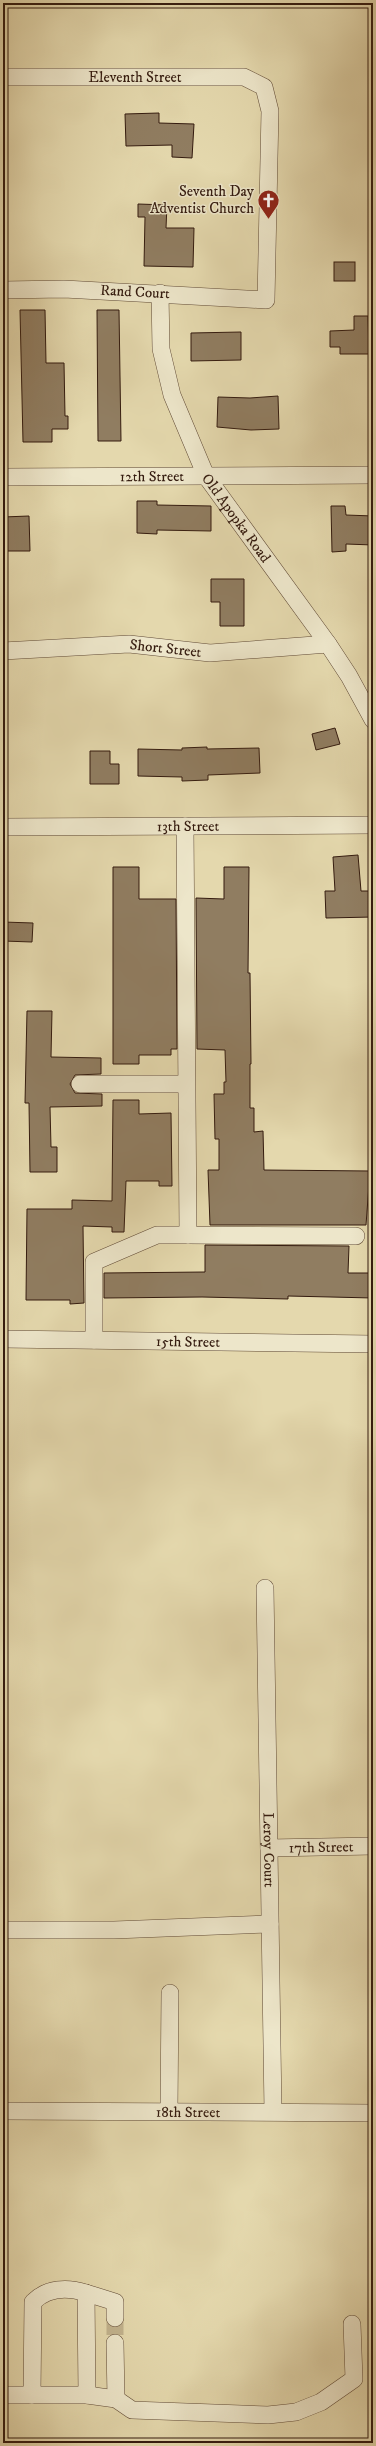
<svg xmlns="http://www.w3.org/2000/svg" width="376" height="2446" font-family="'IM FELL DW Pica',serif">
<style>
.building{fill:#907d61;stroke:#341b0f}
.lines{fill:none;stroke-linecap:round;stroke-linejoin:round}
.minor-tunnel{stroke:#c1b28d;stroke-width:17;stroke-dasharray:17 8;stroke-linecap:butt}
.minor-casing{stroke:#604a36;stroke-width:18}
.minor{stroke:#ede6ca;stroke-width:17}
.labels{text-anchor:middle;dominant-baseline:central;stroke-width:3;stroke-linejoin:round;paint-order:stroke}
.street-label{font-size:15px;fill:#341b0f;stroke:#ede6ca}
.poi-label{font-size:15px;fill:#341b0f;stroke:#ede6ca;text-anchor:end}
</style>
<rect width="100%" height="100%" fill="#e4d8ad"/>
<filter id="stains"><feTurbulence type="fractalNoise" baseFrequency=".005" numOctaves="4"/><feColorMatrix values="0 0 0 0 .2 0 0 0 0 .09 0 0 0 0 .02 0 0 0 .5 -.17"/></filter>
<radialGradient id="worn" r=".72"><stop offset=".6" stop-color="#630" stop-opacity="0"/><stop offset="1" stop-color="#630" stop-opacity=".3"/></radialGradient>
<!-- building -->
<g class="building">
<path d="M159,113V123L194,124L192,158L172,157V145L126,146L125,114Z"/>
<path d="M138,204L167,205L166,228H194L193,267L144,266L145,217H138Z"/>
<rect x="334" y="262" width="21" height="19"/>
<path d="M20,310H45L46,363H64L65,416H68V429H52V442H23Z"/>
<path d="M97,310H119L121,441H98Z"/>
<path d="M354,316H368L369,354H340V347H330V331L354,330Z"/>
<path d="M241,332V360L191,361V333Z"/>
<path d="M278,396L279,429L251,430L217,427L218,397L250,398Z"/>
<path d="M137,501H157V505L211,506V531L157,530V534L137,533Z"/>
<path d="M331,506H345L346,515L373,516V545L346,544V551L332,552Z"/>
<path d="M29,516L30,551H3V517Z"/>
<path d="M211,579H244V626H220V602H211Z"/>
<path d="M335,728L340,744L316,750L312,734Z"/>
<path d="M207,747V749L259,748L260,773L208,775V780L182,781V777L138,776V749L182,750V748Z"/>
<path d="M90,751H110V764H119V784H90Z"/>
<path d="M358,855L361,891H373V917L326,918L325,891H335L333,857Z"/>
<path d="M113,867H139V899H176L177,1049H171V1055H139V1064H113Z"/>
<path d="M224,867H249L248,973H250L251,1064H250V1108H254V1132L263,1131L264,1170L370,1171L366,1225H210L208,1170H219V1139H215L214,1094H224V1082H226L225,1050L197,1049L196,898L224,899Z"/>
<path d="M3,922L33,923L32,942L3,941Z"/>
<path d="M27,1011H52L51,1057L101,1058V1074L75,1075L70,1084L75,1093L102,1094V1106L50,1107L51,1147H57V1172H30L29,1103H25Z"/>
<path d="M113,1100H139V1114L171,1113L172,1186H159V1181H126L124,1232H112V1227L83,1226L84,1303L70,1304V1300H26L27,1209H72V1200L112,1201Z"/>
<path d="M205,1245L349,1246L348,1273H373V1298L288,1296V1299L202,1297L104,1298V1273L205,1272Z"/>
</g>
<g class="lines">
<!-- minor-tunnel -->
<path class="minor-tunnel" d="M115,2318V2343"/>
<defs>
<g id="minor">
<path id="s1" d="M3,77H244L264,87L270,111L266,300L64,289L3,290"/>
<path id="s2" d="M160,293L161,349L172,395L206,476L328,644L349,676L373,720"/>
<path id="s3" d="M3,477L373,475"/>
<path id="s4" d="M3,651L129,644L210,653L328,644"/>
<path d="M185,826L188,1235L356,1236"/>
<path id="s5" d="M3,827L373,825"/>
<path d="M80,1084H186"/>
<path id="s6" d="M3,1339L373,1344"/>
<path d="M94,1340V1262L157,1235H188"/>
<path id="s7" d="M265,1588L273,2111"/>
<path id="s8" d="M269,1848L373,1846"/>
<path d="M3,1930H114L270,1924"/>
<path id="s9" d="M3,2111L373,2113"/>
<path d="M169,2111L170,1993"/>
<path d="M86,2293L115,2302V2318"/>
<path d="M115,2343L116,2399"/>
<path d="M3,2395H87L116,2399L132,2410L268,2415L296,2412L321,2402L354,2379L352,2324"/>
<path d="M32,2395L33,2302C47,2288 67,2287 86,2293L87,2395"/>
</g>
</defs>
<!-- minor casing -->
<use href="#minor" class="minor-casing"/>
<!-- minor -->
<use href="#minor" class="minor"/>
</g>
<!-- icons -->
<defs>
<symbol id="church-pin" viewBox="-11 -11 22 30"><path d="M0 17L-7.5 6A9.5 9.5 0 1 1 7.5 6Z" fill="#8f2418" stroke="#ede6ca"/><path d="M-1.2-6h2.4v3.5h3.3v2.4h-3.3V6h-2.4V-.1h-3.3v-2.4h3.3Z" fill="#fff"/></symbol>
</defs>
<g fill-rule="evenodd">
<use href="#church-pin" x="256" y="188" width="25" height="34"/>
</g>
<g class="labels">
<!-- street labels -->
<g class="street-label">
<text stroke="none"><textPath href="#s1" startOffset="132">Eleventh Street</textPath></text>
<text transform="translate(135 292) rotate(3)">Rand Court</text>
<text stroke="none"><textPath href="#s3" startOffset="149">12th Street</textPath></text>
<text stroke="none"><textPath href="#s2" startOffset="243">Old Apopka Road</textPath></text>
<text stroke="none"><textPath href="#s4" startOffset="163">Short Street</textPath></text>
<text stroke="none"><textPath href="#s5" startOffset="185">13th Street</textPath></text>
<text stroke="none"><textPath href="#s6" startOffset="185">15th Street</textPath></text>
<text stroke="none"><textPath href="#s8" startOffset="52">17th Street</textPath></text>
<text stroke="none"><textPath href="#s7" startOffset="262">Leroy Court</textPath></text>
<text stroke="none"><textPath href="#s9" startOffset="185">18th Street</textPath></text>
</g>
<!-- poi labels -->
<g class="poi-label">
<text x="254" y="191">Seventh Day<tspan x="254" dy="17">Adventist Church</tspan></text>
</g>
</g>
<!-- margin -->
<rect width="376" height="2446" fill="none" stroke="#e4d8ad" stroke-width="16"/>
<rect x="4" y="4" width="368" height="2438" fill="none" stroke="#341b0f" stroke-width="2"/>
<rect x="8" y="8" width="360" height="2430" fill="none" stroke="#341b0f"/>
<rect width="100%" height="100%" filter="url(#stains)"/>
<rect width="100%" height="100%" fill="url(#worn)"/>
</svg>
